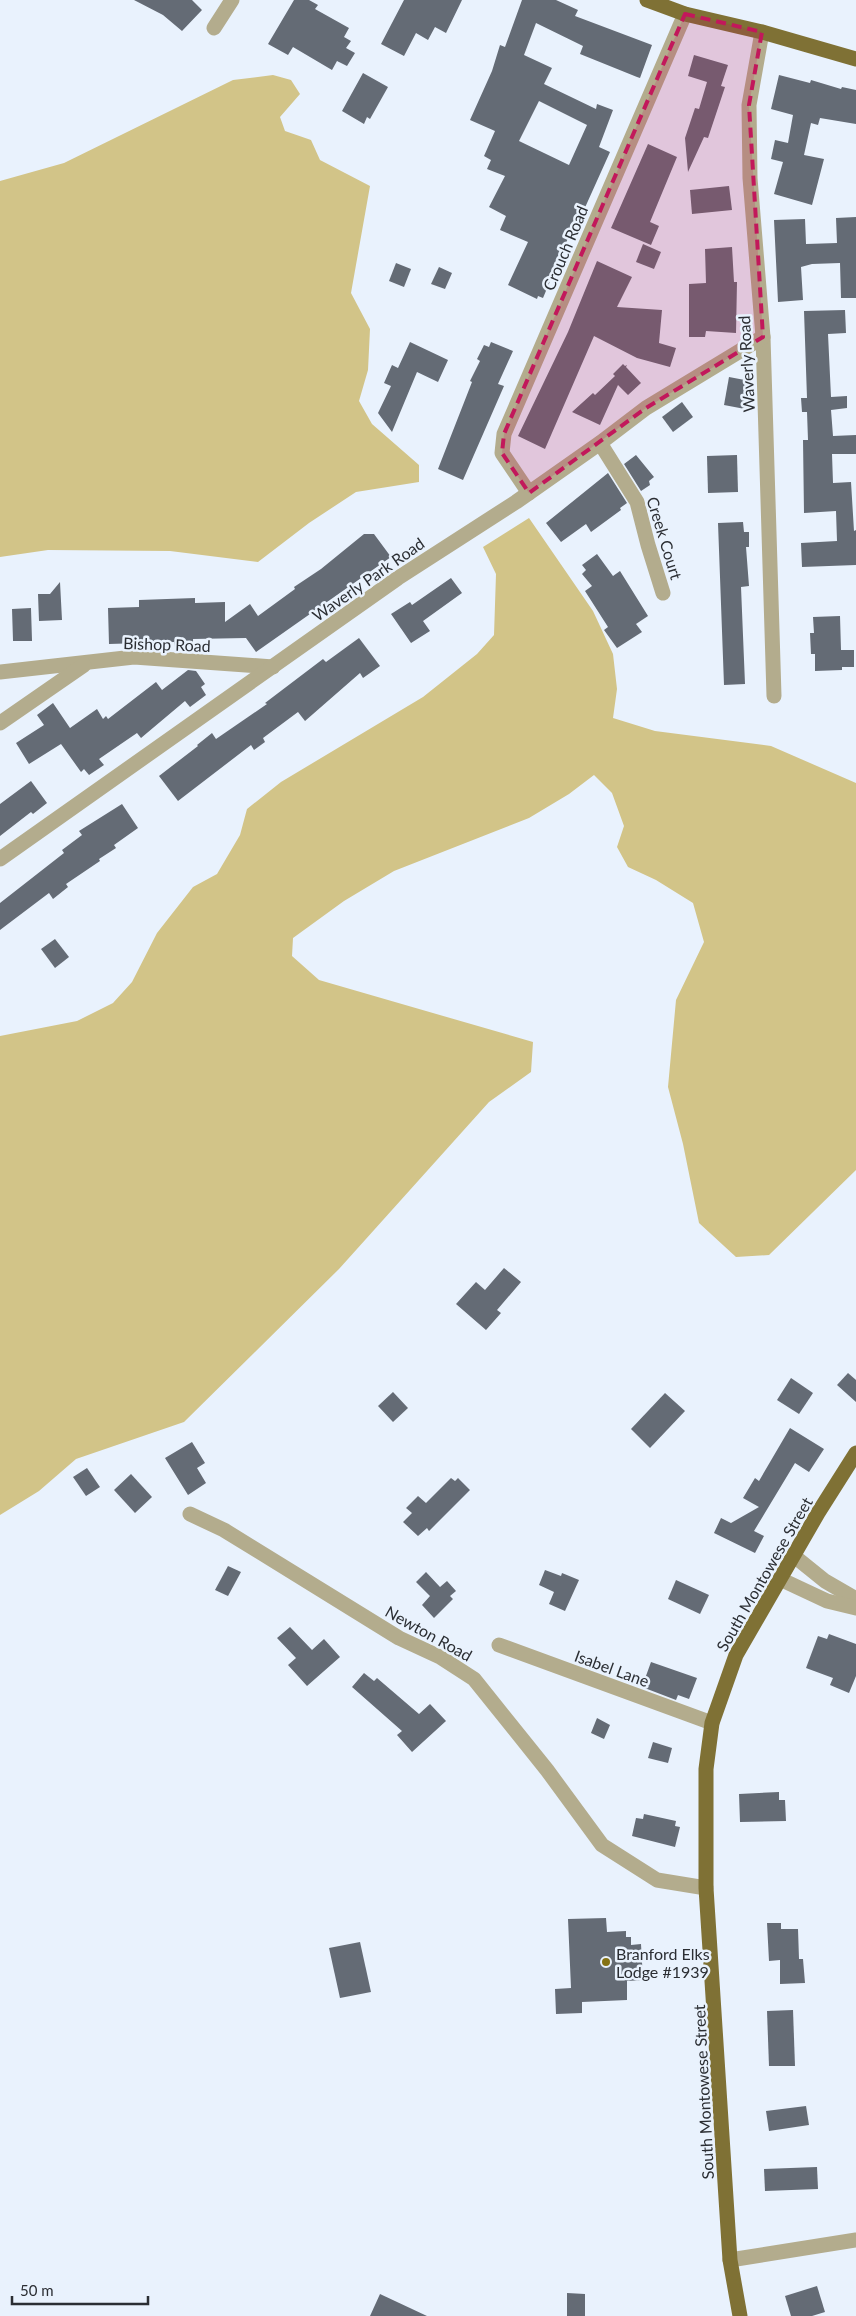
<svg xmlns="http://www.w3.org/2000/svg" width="856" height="2316" font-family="Lato,sans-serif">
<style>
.green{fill:#d2c488}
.building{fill:#646b75;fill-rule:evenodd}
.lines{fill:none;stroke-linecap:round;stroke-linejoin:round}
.minor{stroke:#b3ac8d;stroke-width:15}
.major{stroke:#7f7135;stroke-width:15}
.marked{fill:#c2185b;fill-opacity:0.2;stroke:#c2185b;stroke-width:4;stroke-dasharray:10 6;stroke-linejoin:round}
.poi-dot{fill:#857214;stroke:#e9f2fd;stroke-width:2}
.labels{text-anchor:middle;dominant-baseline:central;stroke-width:5;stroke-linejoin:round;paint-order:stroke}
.street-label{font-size:16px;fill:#2b2e33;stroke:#e9f2fd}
.poi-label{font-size:16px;fill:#2b2e33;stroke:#e9f2fd;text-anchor:start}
</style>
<rect width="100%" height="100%" fill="#e9f2fd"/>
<!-- green -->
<g class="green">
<path d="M273,75L291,80L300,94L280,117L285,131L311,140L320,160L370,186L351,293L370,329L368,370L359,401L372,424L419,465V482L356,492L309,523L258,562L170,551L48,550L0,557V181L64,163L233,80Z"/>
<path d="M529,518L593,611L613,654L617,689L613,718L655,731L771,746L856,783V1170L769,1255L736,1257L699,1223L683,1144L668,1087L676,1000L704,942L693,903L656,880L628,867L617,847L624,826L612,793L594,775L569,794L529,818L394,871L344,901L293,938L292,956L319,980L533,1042L531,1072L489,1102L339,1269L184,1422L76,1459L39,1491L0,1515V1036L77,1021L113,1003L132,982L157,933L193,887L217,874L240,835L247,809L281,782L423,697L477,654L494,635L496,574L483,547Z"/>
</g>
<!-- building -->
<g class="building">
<path d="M134,0H192L202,10L182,31L163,15Z"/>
<path d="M294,0H309L318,5L315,9L349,28L344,37L351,41L346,48L355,53L347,66L337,61L332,70L293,47L288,55L268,44Z"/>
<path d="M404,0H462L446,33L435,27L428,40L416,33L404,56L381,44Z"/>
<path d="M522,0H556L578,10L575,16L652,45L640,78L637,77L580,54L583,46L536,23L524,55L552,68L544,84L596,109L597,104L613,110L599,147L610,152L574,232L571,231L543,298L538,296L537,299L508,285L528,242L500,230L506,216L489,207L505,176L487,169L491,160L484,156L495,131L470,120L492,71L500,45L505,47ZM539,101L587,125L569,165L519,141Z"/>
<path d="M694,55L728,65L721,86L725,87L708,138L704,137L688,172L685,138L695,108L699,109L707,82L688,76Z"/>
<path d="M363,73L388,87L370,119L367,117L364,124L342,111Z"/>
<path d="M779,75L810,83L811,80L841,89L842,87L856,90V124L820,118L818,125L811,123L804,155L824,159L812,205L774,194L783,162L771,159L775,140L788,143L793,115L771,109Z"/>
<path d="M648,144L677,157L650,222L659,226L651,245L611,228Z"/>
<path d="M729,186L732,210L692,214L690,190Z"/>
<path d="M856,217V298H841L840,263L812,264L801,267L803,300L778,302L774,220L805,219L806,244L837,243L836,218Z"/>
<path d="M643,244L661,252L654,269L636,262Z"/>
<path d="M732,247L734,282H737L736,333L706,331L705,337H689V284L706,283L705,249Z"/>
<path d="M597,261L632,277L617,307L662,310L659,343L676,348L670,367L637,358L594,336L545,449L518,436L568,332Z"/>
<path d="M396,263L411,269L404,287L389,281Z"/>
<path d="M439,267L452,273L445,289L431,284Z"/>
<path d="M845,310L846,333L828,334L831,397L847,396V408L831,410L833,436L856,435V454H832L833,483L851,482L854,531L856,530V565L802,567L801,543L837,541L836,511L804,513L803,440H808L807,412H802L801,398H807L804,311Z"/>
<path d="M410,342L448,360L438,382L417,372L392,432L378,413L391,386L384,383L392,365L398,368Z"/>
<path d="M491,342L513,351L498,384L504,386L463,480L438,469L472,382L470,381L480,361L477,359L484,345L489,347Z"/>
<path d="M623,364L625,366L627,365L626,367L641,383L628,395L618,385L600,425L572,412L593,393L595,395L615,376L613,374Z"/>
<path d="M729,377L750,381L745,409L724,405Z"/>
<path d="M682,402L693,417L673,432L662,417Z"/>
<path d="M636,455L654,477L649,481L650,485L641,491L624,464Z"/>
<path d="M737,455L738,492L708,493L707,456Z"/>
<path d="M608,473L627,503L620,508L621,510L591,532L586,524L561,542L546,523Z"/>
<path d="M743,522L744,532H749V547H746L749,586L741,587L745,684L724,685L718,523Z"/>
<path d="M364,534H374L391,557L256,652L246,638L193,639V648H175L174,642L109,644L108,608L139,607V600L195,598V603L225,602V622L250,604L258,616L295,589L294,587L321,569Z"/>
<path d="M597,554L613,576L620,571L648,616L636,624L642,632L617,648L604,630L608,627L585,591L592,586L582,574L586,570L582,565Z"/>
<path d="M451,578L462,593L423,621L430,631L411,643L391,614L410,602L412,605Z"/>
<path d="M60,582L62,620L39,621L38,594H50Z"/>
<path d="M31,608L32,641H13L12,609Z"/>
<path d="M840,616L841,650H854V667H842V670L815,671V654H811L810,633H814L813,617Z"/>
<path d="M359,638L380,666L363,678L360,673L305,721L298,712L263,738L265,742L254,750L251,745L178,801L159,776L198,746L197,745L212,733L216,739L267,704L265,703L323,659L326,662Z"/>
<path d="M188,670L196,671L205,684L201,687L206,695L190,707L185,701L141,738L137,733L99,759L104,765L89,775L84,769L81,772L61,744L29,764L16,743L44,725L37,715L53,703L70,728L97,709L103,719L106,716L108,719L156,682L162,690Z"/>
<path d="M31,781L47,803L33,814L31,812L0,836V804Z"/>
<path d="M122,804L138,828L114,845L116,848L99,859L100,861L66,884L68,887L53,899L49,893L0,930V903L64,853L62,850L82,835L79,831Z"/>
<path d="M55,939L69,957L55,968L41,949Z"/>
<path d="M504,1268L521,1282L497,1310L501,1313L486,1330L456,1304L476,1282L485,1290Z"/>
<path d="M848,1373L856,1380V1402L837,1385Z"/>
<path d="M791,1378L813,1393L799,1414L777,1400Z"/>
<path d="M393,1392L408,1408L393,1422L378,1406Z"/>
<path d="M665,1393L685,1411L650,1448L631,1429Z"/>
<path d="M790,1428L824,1449L809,1472L795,1463L754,1531L764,1536L755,1553L714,1533L721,1518L731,1523L759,1507L743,1498L755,1478L759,1481Z"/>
<path d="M192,1442L205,1463L197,1468L206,1483L188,1495L165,1458Z"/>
<path d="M87,1468L100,1487L86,1496L73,1477Z"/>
<path d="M131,1474L152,1497L135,1513L114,1490Z"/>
<path d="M451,1478L455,1481L458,1478L470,1490L429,1531L427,1528L418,1536L403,1522L412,1513L406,1508L418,1496L426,1503Z"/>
<path d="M228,1566L241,1572L228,1596L215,1590Z"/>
<path d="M545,1570L561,1576L562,1573L579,1580L565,1611L549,1604L554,1592L539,1585Z"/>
<path d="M426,1572L440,1587L447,1581L456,1591L450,1596L453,1599L434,1618L422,1605L430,1596L416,1582Z"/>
<path d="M676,1580L709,1595L700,1614L668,1599Z"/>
<path d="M290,1627L312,1650L324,1639L340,1657L307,1686L288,1665L296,1658L277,1638Z"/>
<path d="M829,1634L856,1644V1676L849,1693L830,1685L833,1678L806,1668L818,1636L827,1639Z"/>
<path d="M651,1662L697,1678L689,1699L678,1695L676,1700L642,1687Z"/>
<path d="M364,1673L374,1681L377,1678L419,1714L430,1704L446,1721L412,1752L397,1735L402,1731L352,1687Z"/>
<path d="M597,1718L610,1725L604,1739L591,1733Z"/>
<path d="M653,1742L672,1748L668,1763L648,1758Z"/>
<path d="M779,1792V1800H785L786,1821L740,1822L739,1794Z"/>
<path d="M644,1814L676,1821L675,1826L680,1827L675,1847L632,1836L636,1818L643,1819Z"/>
<path d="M606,1918L607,1932L626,1931V1937H631V1945L641,1944L643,1980L627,1981V2000L582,2002V2013L556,2014L555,1989L571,1988L568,1919Z"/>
<path d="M767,1923H781V1929H798L799,1959H803L805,1983L780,1984V1960L769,1961Z"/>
<path d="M360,1942L371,1992L340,1998L329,1948Z"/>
<path d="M793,2010L795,2066H769L767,2011Z"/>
<path d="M806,2106L809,2125L769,2131L766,2111Z"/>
<path d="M817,2167L818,2189L765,2191L764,2169Z"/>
<path d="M817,2286L825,2312L812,2316H791L785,2296Z"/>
<path d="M567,2293L585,2294V2316H567Z"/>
<path d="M380,2294L427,2316H370Z"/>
</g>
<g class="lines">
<!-- minor -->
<g class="minor">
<path d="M214,28L232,0"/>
<path d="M762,32L749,105L750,178L763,337L774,696"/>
<path d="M600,443L637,502L648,545L663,593"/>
<path d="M529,493L502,453L504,434L685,14"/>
<path d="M0,672L134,657L273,667"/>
<path d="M0,723L84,665"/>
<path d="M0,859L398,578L516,502L600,443L646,408L763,337"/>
<path d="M190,1514L224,1530L399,1638L440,1657L474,1679L547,1770L602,1845L657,1880L706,1888"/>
<path d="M794,1556L825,1581L856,1599"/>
<path d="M780,1579L827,1601L856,1608"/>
<path d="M499,1645L712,1723"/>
<path d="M730,2260L856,2240"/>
</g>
<!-- major -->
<g class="major">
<path d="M647,0L685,14L762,32L856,59"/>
<path d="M740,2316L730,2260L706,1888V1769L712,1723L736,1655L818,1513L856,1453"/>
</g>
</g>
<!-- marked area -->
<path class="marked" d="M685,14L762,32L749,105L763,337L646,408L529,493L502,453L504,434Z"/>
<!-- markers -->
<circle class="poi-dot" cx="606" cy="1962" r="5"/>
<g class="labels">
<!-- street labels -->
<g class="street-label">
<text transform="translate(565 248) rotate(-67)">Crouch Road</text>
<text transform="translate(746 364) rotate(-93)">Waverly Road</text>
<text transform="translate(665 538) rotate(73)">Creek Court</text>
<text transform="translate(368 579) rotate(-35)">Waverly Park Road</text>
<text transform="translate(167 644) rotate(2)">Bishop Road</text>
<text transform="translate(764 1574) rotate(-60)">South Montowese Street</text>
<text transform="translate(429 1633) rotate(29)">Newton Road</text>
<text transform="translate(612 1668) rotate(20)">Isabel Lane</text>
<text transform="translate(703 2092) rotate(-93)">South Montowese Street</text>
</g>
<!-- poi labels -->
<g class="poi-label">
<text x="616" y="1953">Branford Elks<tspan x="616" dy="18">Lodge #1939</tspan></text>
</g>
</g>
<!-- scale -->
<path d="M12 2296v8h136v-8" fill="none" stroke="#2b2e33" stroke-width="2.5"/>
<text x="20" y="2296" font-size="15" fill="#2b2e33" stroke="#e9f2fd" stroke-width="4" paint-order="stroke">50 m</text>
</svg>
